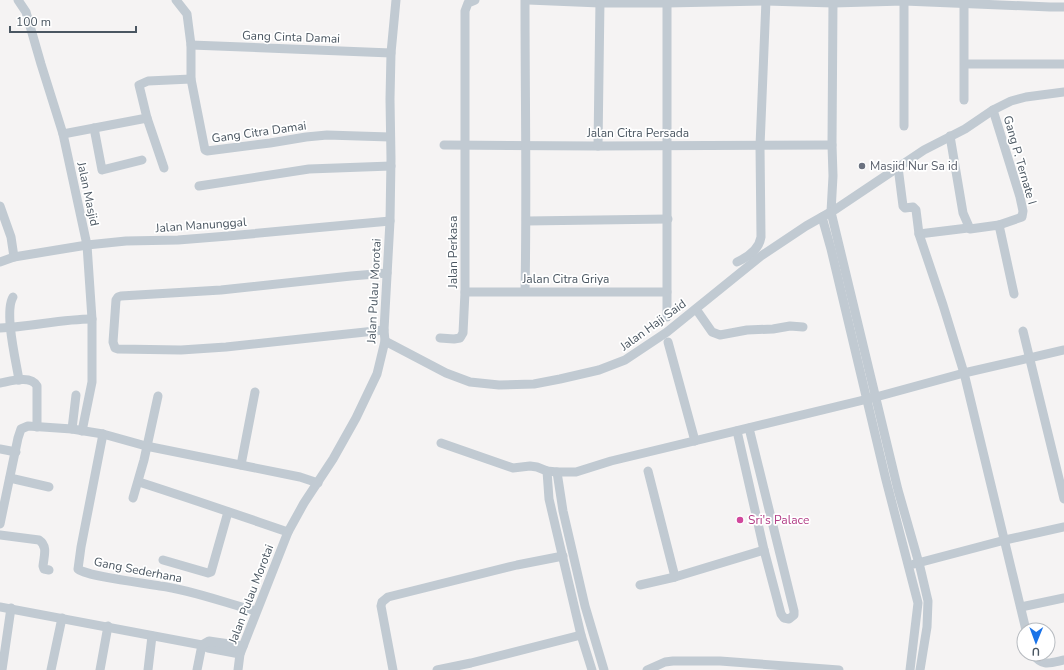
<svg xmlns="http://www.w3.org/2000/svg" width="1064" height="670" font-family="'Nunito Sans',sans-serif">
<style>
.lines{fill:none;stroke-linecap:round;stroke-linejoin:round}
.minor{stroke:#c1cad2;stroke-width:9}
.worship-dot{fill:#6b7280;stroke:#fff;stroke-width:1.5}
.hotel-dot{fill:#d1479c;stroke:#fff;stroke-width:1.5}
.labels{text-anchor:middle;dominant-baseline:central;stroke-width:3.5;stroke-linejoin:round;paint-order:stroke}
.street-label{font-size:12px;fill:#4a5661;stroke:#fff}
.worship-label{font-size:12px;fill:#5b616d;stroke:#fff;text-anchor:start}
.hotel-label{font-size:12px;fill:#b23c85;stroke:#fff;text-anchor:start}
</style>
<rect width="100%" height="100%" fill="#f5f3f3"/>
<g class="lines">
<!-- minor -->
<g class="minor">
<path d="M18,0L26,12L41,64L63,134L87,245L92,319V382L82,431"/>
<path d="M176,0L187,14L191,45V79L205,150L207,151L270,143L306,137L327,135L390,137"/>
<path d="M528,0L600,3H667L766,1L833,3L904,1L1050,7H1064"/>
<path d="M833,0L832,145L833,176L831,212L898,490L920,567L928,601L927,627L920,670"/>
<path d="M964,0V100"/>
<path d="M191,45L391,53"/>
<path d="M965,64H1064"/>
<path d="M993,110L1020,197L1023,211L1022,217L999,225"/>
<path d="M147,118L164,168"/>
<path d="M904,126V0"/>
<path d="M94,128L102,170L142,160"/>
<path d="M63,134L147,118L139,85L148,81L191,79"/>
<path d="M950,136L963,213L970,229L999,225L1014,294"/>
<path d="M444,145L598,146L832,145"/>
<path d="M598,146L600,0"/>
<path d="M898,167L903,206L905,208L913,207L916,210L919,234L968,228"/>
<path d="M199,186L309,169L391,166"/>
<path d="M0,206L11,237L14,257"/>
<path d="M822,217L831,249L886,480L918,603L910,670"/>
<path d="M527,221L668,219"/>
<path d="M919,234L943,305L964,373L1026,630"/>
<path d="M0,262L14,257L87,245L126,241L178,240L228,236L390,221"/>
<path d="M737,262C748,257 759,250 761,237L760,146L766,0"/>
<path d="M525,291C527,194 525,97 525,0"/>
<path d="M465,292H667"/>
<path d="M13,297C4,312 16,361 19,380"/>
<path d="M696,309L712,332L720,335L747,330L773,329L790,326L803,327"/>
<path d="M667,317V0"/>
<path d="M0,328C31,327 61,319 92,319"/>
<path d="M384,330L226,347L181,350L118,349L115,348L113,342L116,300L118,297L121,296L221,290L351,276L387,273"/>
<path d="M1023,331L1064,499"/>
<path d="M440,338L454,339L460,338L463,333L465,292V11L468,3L475,0"/>
<path d="M385,341L446,373L470,382L499,385L534,384L560,379L599,370L625,360L667,332L761,256L806,226L836,209L924,150L965,129L993,110L1011,101L1026,97L1064,92"/>
<path d="M668,342L695,441"/>
<path d="M0,383C11,381 31,375 37,386V427"/>
<path d="M72,429L76,395"/>
<path d="M737,431L764,550L781,614L784,618L789,619L794,615V611L749,428"/>
<path d="M103,434L81,547L78,569C89,577 144,583 160,586C192,590 225,603 256,611"/>
<path d="M441,443L513,468L530,466L537,467L547,471L557,472H576L611,461L876,397L964,373L1064,350"/>
<path d="M0,449L16,452"/>
<path d="M241,465L255,392"/>
<path d="M547,471L549,499L581,635L592,670"/>
<path d="M648,471L675,577"/>
<path d="M557,472L563,511L585,606L604,670"/>
<path d="M10,478L49,487"/>
<path d="M139,482C189,498 238,515 288,532"/>
<path d="M133,498L144,460L158,396"/>
<path d="M0,524L18,438L21,429L28,426L72,429L103,434L146,446L300,477L318,483"/>
<path d="M0,535L39,540C48,546 44,556 43,566L44,569L49,570"/>
<path d="M163,560L208,573L211,572L228,512"/>
<path d="M914,564L1005,540L1064,527"/>
<path d="M640,585L675,577L764,550"/>
<path d="M0,607L202,645L208,648L240,654"/>
<path d="M1021,607L1064,598"/>
<path d="M1033,654C1042,667 1050,663 1064,660"/>
<path d="M2,670L11,608"/>
<path d="M51,670L62,618"/>
<path d="M100,670L108,626"/>
<path d="M148,670L152,636"/>
<path d="M197,670L202,645L209,641L243,646"/>
<path d="M238,670L240,654L288,532L304,503L333,459L356,418L377,374L385,341L384,330L390,221L391,159L390,99L391,53L396,0"/>
<path d="M393,670L381,606L382,602L388,597L517,565L563,556"/>
<path d="M437,670L471,663L581,635"/>
<path d="M647,670L665,662L673,661H720L839,670"/>
</g>
</g>
<!-- markers -->
<circle class="worship-dot" cx="862" cy="166" r="4"/>
<circle class="hotel-dot" cx="740" cy="520" r="4"/>
<g class="labels">
<!-- street labels -->
<g class="street-label">
<text transform="translate(291 37) rotate(2)">Gang Cinta Damai</text>
<text transform="translate(259 132) rotate(-8)">Gang Citra Damai</text>
<text x="638" y="133">Jalan Citra Persada</text>
<text transform="translate(1020 160) rotate(74)">Gang P. Ternate I</text>
<text transform="translate(88 194) rotate(78)">Jalan Masjid</text>
<text transform="translate(201 225) rotate(-4)">Jalan Manunggal</text>
<text transform="translate(453 252) rotate(-90)">Jalan Perkasa</text>
<text x="566" y="279">Jalan Citra Griya</text>
<text transform="translate(374 291) rotate(-87)">Jalan Pulau Morotai</text>
<text transform="translate(653 325) rotate(-36)">Jalan Haji Said</text>
<text transform="translate(138 570) rotate(11)">Gang Sederhana</text>
<text transform="translate(251 594) rotate(-69)">Jalan Pulau Morotai</text>
</g>
<!-- worship labels -->
<g class="worship-label">
<text x="870" y="166">Masjid Nur Sa id</text>
</g>
<!-- hotel labels -->
<g class="hotel-label">
<text x="748" y="520">Sri's Palace</text>
</g>
</g>
<!-- north arrow -->
<g transform="translate(1036 642) rotate(181)"><circle r="19" fill="#ffffff" stroke="#b7bbc0"/>
<path d="M0-3L7 15L0 10L-7 15Z" fill="#1a73e8"/>
<text y="-6" font-size="11" font-weight="bold" text-anchor="middle" fill="#4a5661">U</text>
</g>
<!-- scale -->
<path d="M10 26v6h126v-6" fill="none" stroke="#4a5661" stroke-width="2"/>
<text x="16" y="26" font-size="12" fill="#4a5661" stroke="#ffffff" stroke-width="3" paint-order="stroke">100 m</text>
</svg>
